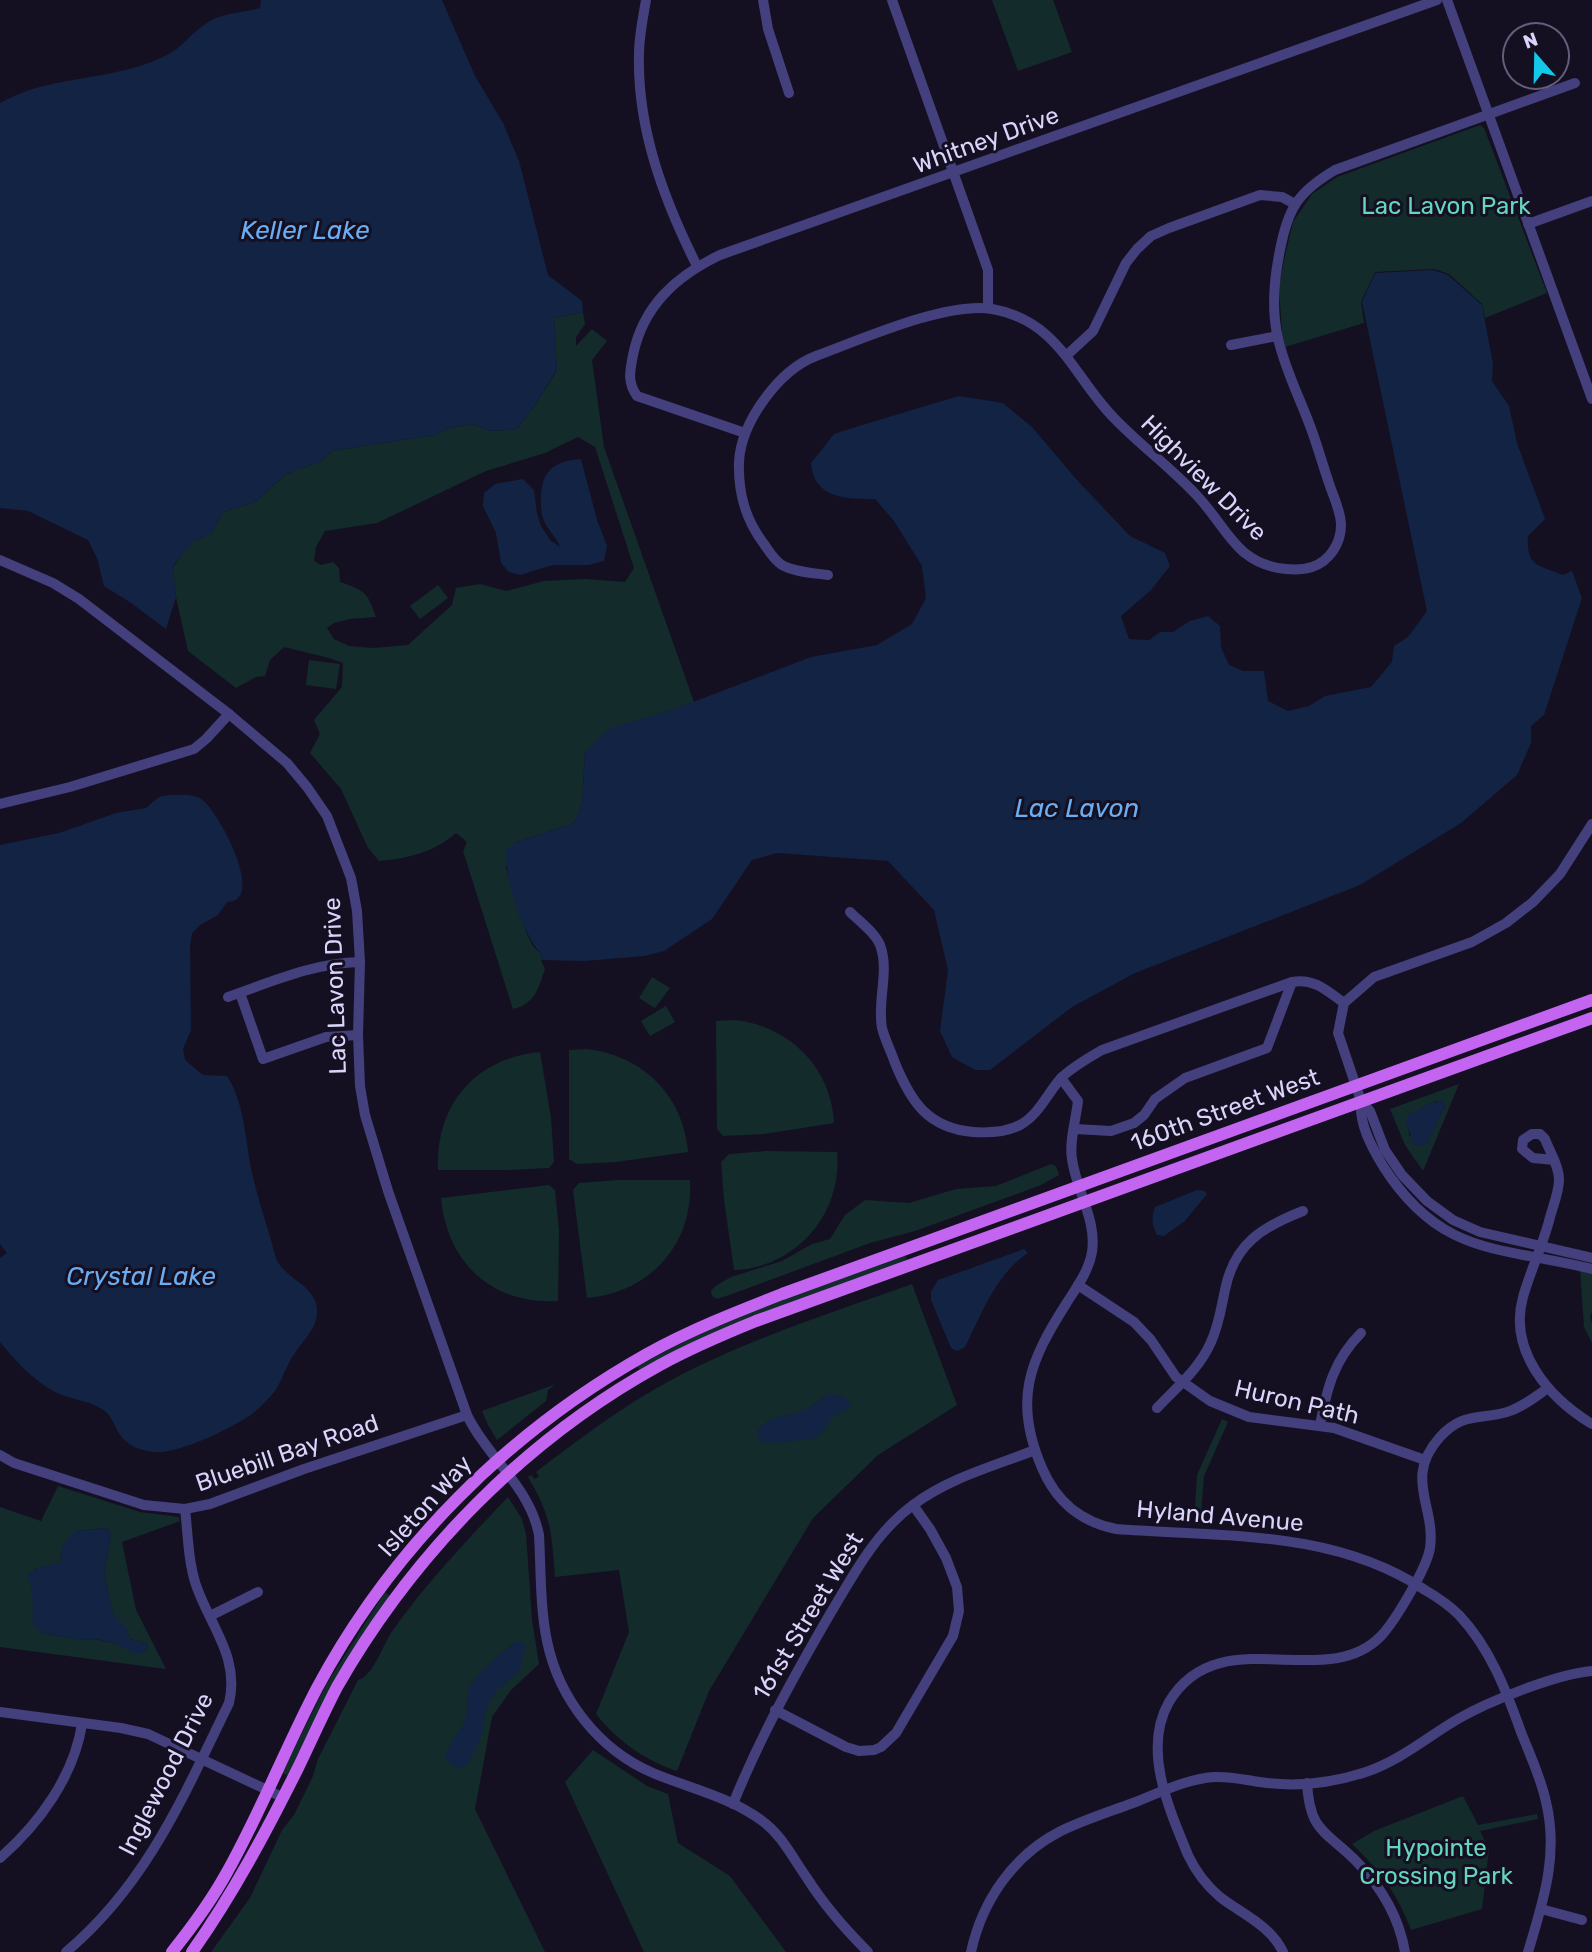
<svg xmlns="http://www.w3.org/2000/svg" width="1592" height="1952" font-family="Rubik,sans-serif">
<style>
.green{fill:#132b2b;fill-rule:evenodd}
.water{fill:#122344}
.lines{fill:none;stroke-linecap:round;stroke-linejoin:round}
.minor{stroke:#443f7d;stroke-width:10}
.major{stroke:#c465f2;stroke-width:12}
.labels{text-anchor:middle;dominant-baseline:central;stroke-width:6;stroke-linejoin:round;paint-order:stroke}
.street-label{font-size:24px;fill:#dad4fb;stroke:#141022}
.park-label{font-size:24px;fill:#66d5bf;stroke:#141022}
.water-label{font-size:26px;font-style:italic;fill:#6badf2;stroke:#141022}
</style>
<rect width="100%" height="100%" fill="#141022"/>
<!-- green -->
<g class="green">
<path d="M992,0H1053L1072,52L1018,71Z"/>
<path d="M1480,125L1484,128L1547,293L1485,318L1482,304L1449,274L1434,269L1375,272L1361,302L1364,323L1285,347L1282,332L1279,287L1284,260L1293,222L1312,194L1337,177Z"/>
<path d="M583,312L585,324L576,337V346L592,329L607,341L592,360L604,447L694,702L585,752L582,804L574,823L514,843L506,868L527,934L533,946L542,955L541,960L545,969C538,989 535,1004 513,1009L463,851L467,842L456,833C435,852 406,859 379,861L368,848L341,789L310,753L320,734L314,720L342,687L343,663L329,658L284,647L270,660L265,676L256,677L236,688L188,651L176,597L173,567L192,542L212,533L223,512L255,502L286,474L322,461L331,451L435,435L449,428L472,424L491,431L517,429L537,402L557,370L554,318ZM578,437L595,447L634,568L625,582L585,579L544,581L506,591L480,584L456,588L452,605L408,645L373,648L349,646L334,639L327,628L334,623L350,619L376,617C367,592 366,591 340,582L339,568L333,562L321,565L314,561L316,547L325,531L377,523L486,471L545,453Z"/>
<path d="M438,585L448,598L420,619L410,606Z"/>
<path d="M309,660L340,664L336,689L306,685Z"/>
<path d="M652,977L670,988L655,1008L639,998Z"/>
<path d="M666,1006L675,1022L650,1036L641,1021Z"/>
<path d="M736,1020C791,1027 831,1068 834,1123L764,1134L723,1136L717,1129L716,1021Z"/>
<path d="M586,1049C642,1055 683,1095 688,1152L616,1162L577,1164L569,1159V1050Z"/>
<path d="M540,1052L551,1118L554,1162L549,1168L506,1170H438C435,1105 475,1058 540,1052Z"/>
<path d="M1459,1084L1423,1171L1405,1145L1390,1109ZM1437,1101L1445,1106L1427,1143L1420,1146L1409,1135L1408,1115Z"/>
<path d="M766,1151L837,1152C843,1213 796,1268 734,1270L724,1200L721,1162L729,1154Z"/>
<path d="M1051,1164L1056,1166L1059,1175L1041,1185L915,1231L870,1243L732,1294L717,1299L712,1296L711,1291L714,1287L731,1277L782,1261L812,1244L830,1239L845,1215L865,1200L909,1203L956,1189L996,1186Z"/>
<path d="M618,1180H690C694,1243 650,1293 587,1298L573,1190L579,1183Z"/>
<path d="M549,1185L555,1190L559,1231L558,1301C492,1305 447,1263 441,1198Z"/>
<path d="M905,1255L907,1260L640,1370L637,1366L732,1318Z"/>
<path d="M1580,1269L1592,1273V1311L1590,1317L1592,1323V1343L1584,1327Z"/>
<path d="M912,1284L957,1405L878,1455L813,1518L709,1691L677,1771C646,1761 616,1740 596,1714L629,1632L619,1570L555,1577C552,1534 551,1515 528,1477L531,1475L535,1479L539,1476L536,1472C577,1441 618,1409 664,1384C742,1341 828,1314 912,1284Z"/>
<path d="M556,1384L548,1390L546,1401L497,1440L488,1425L482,1411Z"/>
<path d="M1222,1419L1228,1422L1204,1476L1200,1525H1194L1197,1475Z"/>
<path d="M58,1486L140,1512L179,1517L180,1521L122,1542L136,1610L166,1669L0,1647V1507L41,1521ZM104,1528L109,1529L111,1535L104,1574L113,1615L127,1631L130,1639L146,1643L148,1647L141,1654H137L117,1644L95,1639L82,1640L41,1633L33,1618L35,1606L32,1588L34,1569L62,1562L60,1554L76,1531Z"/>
<path d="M508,1497L522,1519L526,1534L532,1620L539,1664L511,1690L492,1717L475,1809L545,1952H211L250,1898L282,1830L294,1815L313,1776L318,1759L358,1680C373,1676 382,1647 391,1633C425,1584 467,1540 508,1497Z"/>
<path d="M385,1592L390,1596L364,1633L292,1768L287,1775L282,1773L326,1685Z"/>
<path d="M593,1750L647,1786L668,1794L678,1843L730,1876L786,1952H644L565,1782Z"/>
<path d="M1463,1796L1478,1825L1537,1814L1538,1819L1480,1831L1489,1849L1482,1909L1411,1930C1398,1894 1379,1870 1352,1844L1374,1831Z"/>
</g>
<!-- water -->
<g class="water">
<path d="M261,0H442L475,76L503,123L519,161L548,275L582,301L583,312L554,318L557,369L537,402L517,429L491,431L472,424L449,428L435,435L331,451L322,461L286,474L255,502L223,512L212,533L193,542L173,566L176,597L166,629L131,603L104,586L97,558L88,540L28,511L0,508V103C51,74 113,82 165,56C183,48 195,28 212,20C226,13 245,12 260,8Z"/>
<path d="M1433,270L1448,275L1482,305L1493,364L1492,381L1509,406L1517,443L1545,519L1528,536C1526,566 1538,565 1563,575L1572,571L1582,598L1544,715L1531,726V743L1517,775L1461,823L1360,885L1135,973L1072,1007L990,1070H975L952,1057L940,1031L948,970L934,910L888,861L777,853L752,860L712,919L664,951L644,956L584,961L541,960L542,955C522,934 505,880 506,851L514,843L574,823L582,804L585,752L611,728L672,710L811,657L877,645L912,624L926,598L922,566L894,521L875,499C846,499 814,499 811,463L834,434L859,426L959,396L1003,403L1032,427L1077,480L1130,536L1165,553L1170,566L1151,590L1121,616L1129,639L1149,640L1160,632H1173L1190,621L1208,616L1220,626L1221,647L1229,665L1243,671H1264L1268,701L1288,711L1309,706L1325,696L1371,687L1392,662L1394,646L1408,637L1427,611L1362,302L1375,273Z"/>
<path d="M581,459L597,520L607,546L604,561L589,565H553L520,575L509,572L501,563L496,533L483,506L484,493L495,484L523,479L534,490L537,513L541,526L550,540L560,547C557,537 546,529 543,518C541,513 541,507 541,502C540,473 552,461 581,459Z"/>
<path d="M169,795C179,795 191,793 201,799C219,810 267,903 227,902L218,915L200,925L192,933L190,947L191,1030L183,1049L185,1060L203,1075L227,1076C245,1104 245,1140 252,1173C258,1200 268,1227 275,1255C281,1279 318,1284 317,1312C317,1329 303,1340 295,1353C286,1365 283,1379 275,1391C269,1398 260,1408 252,1414C234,1427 177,1455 154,1452C110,1447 121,1418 100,1408C86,1400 69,1399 55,1392C34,1381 14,1360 0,1342V1258L7,1253L0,1244V845L59,833L116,813L146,808L159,797Z"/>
<path d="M1444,1100L1445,1106L1427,1144L1420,1146L1413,1144L1406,1121L1408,1115L1428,1104Z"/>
<path d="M1197,1190L1205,1191L1207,1194L1185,1221L1164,1236L1157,1235C1152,1225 1151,1218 1155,1207Z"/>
<path d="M1024,1249L1028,1253C996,1274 982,1313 965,1347L957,1351L951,1348L931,1300V1291L938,1280Z"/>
<path d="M830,1394L844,1396L852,1406L834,1416L816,1438L776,1443L760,1442L757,1431C770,1415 784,1417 802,1411C812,1407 820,1398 830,1394Z"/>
<path d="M104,1528L109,1529L111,1535L104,1574L113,1614L125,1626L130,1639L146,1643L148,1647L141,1654L137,1655L117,1644L96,1639L82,1640L41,1633L33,1625C32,1605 35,1593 27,1573L32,1572L34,1569L61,1562C59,1548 65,1541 76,1531Z"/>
<path d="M515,1641H522L525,1646L520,1670L497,1690L489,1703L483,1721L484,1729L468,1765L456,1769L446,1759V1753L466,1719L468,1689L480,1673Z"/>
</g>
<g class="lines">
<!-- minor -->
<g class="minor">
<path d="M646,0C643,18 639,36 639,54C637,129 664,200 697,266"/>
<path d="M763,0L768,29L789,93"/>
<path d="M892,0L988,270V308"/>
<path d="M1447,0L1592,399"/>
<path d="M1528,224L1592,201"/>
<path d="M1231,345L1277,336"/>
<path d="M1067,355L1093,331L1126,263L1137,249L1151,236L1169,228L1260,195L1282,197L1295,204"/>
<path d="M745,433L637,396C627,382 630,371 633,355C643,306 676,276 720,255L1437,0"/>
<path d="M0,560L53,583L79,599L229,714L287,763L307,787L327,816L351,878L357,911L360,962L358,1035L360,1086L365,1115L388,1191L467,1415C487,1457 530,1487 539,1535C541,1570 540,1607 547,1641C559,1699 599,1750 653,1773C689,1788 730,1797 761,1820C782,1835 792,1857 807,1878C824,1905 845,1929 868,1952"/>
<path d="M828,575C814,573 794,572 782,565C774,560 769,551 764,544C745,519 738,493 739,462C741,422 779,370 816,356C860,340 947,301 992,309C1060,321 1073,377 1115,419C1142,447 1174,470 1200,499C1228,530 1238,565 1286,569C1296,570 1303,570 1312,567C1330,561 1341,543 1341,525C1341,512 1334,498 1330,486C1324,469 1319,451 1313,434C1302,402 1285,371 1278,338C1271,309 1274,279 1280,250C1288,208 1298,192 1335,170L1575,83"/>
<path d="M0,804L70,787L194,749L206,739L229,714"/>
<path d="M1592,824L1560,874L1533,902L1506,923L1472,942L1374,977L1344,1003L1338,1033L1361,1101L1370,1111L1385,1150L1402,1175L1427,1201L1453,1220L1480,1232L1592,1258"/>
<path d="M850,912C860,922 878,935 881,948C889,973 877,1002 882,1028C885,1040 891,1051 895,1063C911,1102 928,1128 973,1132C988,1133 1007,1132 1020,1125C1039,1115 1048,1092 1062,1077C1074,1066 1088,1058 1102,1050L1292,982C1314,978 1326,990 1344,1003"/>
<path d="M240,993L263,1059L326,1037L358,1035"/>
<path d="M228,997C271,982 313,963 360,962"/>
<path d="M1061,1078L1078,1101C1076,1119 1069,1142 1072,1159C1076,1190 1097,1220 1092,1252C1089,1271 1076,1288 1066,1304C1029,1362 1013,1401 1042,1468C1056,1501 1081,1522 1116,1529C1221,1537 1333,1529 1425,1590C1437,1597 1449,1605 1459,1615C1490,1648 1506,1690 1521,1732C1530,1755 1541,1778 1546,1802C1559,1855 1543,1902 1528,1952"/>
<path d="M1361,1101C1359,1124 1371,1146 1383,1166C1441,1257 1499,1246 1592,1269"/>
<path d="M1075,1129L1111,1131L1134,1123L1144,1115L1155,1099L1185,1078L1267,1048L1292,982"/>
<path d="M1554,1160L1533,1158L1522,1149L1523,1140L1532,1134H1540L1545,1139C1550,1152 1559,1166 1559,1180C1559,1193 1552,1208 1549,1221C1542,1247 1530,1272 1523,1297C1508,1351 1549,1398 1592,1424"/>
<path d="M1078,1285L1134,1322L1151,1340L1176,1377L1210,1401L1249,1417L1334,1428L1425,1460"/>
<path d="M1157,1408C1176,1388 1200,1368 1211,1342C1219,1325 1221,1308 1225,1290C1234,1244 1262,1227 1303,1211"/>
<path d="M1320,1425C1327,1388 1334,1360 1361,1333"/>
<path d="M0,1455L14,1463L144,1505L185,1509L210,1504L304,1469L467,1415"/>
<path d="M210,1616L258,1592"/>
<path d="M775,1710L846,1747L859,1751L874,1750L881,1747L896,1733L953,1636L959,1611L957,1587L946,1558L930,1529L913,1505"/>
<path d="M0,1712L121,1728L148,1734L282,1797"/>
<path d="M1307,1783C1310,1834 1327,1831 1357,1862C1382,1888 1399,1917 1405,1952"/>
<path d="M733,1804C760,1737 794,1676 830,1614C854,1574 875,1533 913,1505C949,1478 994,1466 1035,1450"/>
<path d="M0,1858C39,1824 74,1776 82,1724"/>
<path d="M1541,1909L1582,1920"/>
<path d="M66,1952C147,1884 184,1795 229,1703C240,1657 210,1626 196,1585C188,1561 188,1534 185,1509"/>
<path d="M971,1952C982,1901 1013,1856 1059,1832C1083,1820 1109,1812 1133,1803C1159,1793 1186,1779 1214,1777C1232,1776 1249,1781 1267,1783C1300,1787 1335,1782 1366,1772C1401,1760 1427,1737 1458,1719C1489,1701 1557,1674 1592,1671"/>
<path d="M1283,1952C1270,1925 1242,1914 1220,1897C1207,1886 1195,1870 1188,1855C1169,1809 1142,1749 1169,1702C1219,1618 1325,1694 1381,1636C1395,1621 1427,1568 1430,1548C1436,1506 1403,1478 1440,1437C1463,1412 1479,1420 1507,1412C1523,1407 1535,1397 1548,1388"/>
</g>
<!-- major -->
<g class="major">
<path d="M172,1952C192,1927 211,1901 226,1874C260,1814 285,1749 317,1688C392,1548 508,1432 647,1354C690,1330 736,1312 782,1294L1592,1000"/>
<path d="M192,1952C233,1894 266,1832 298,1768C311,1741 323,1714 337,1687C413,1554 525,1439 660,1365C691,1348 724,1334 756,1321L1592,1018"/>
</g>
</g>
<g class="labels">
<!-- street labels -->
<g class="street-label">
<text transform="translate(986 140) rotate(-20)">Whitney Drive</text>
<text transform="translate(1204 478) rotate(45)">Highview Drive</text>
<text transform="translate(335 986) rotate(-92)">Lac Lavon Drive</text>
<text transform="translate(1225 1110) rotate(-20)">160th Street West</text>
<text transform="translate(1297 1402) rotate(13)">Huron Path</text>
<text transform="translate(287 1453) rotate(-19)">Bluebill Bay Road</text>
<text transform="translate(425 1506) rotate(-48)">Isleton Way</text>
<text transform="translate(1220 1516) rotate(5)">Hyland Avenue</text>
<text transform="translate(808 1616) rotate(-59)">161st Street West</text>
<text transform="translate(166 1774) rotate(-63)">Inglewood Drive</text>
</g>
<!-- park labels -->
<g class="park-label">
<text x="1446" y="206">Lac Lavon Park</text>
<text x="1436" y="1848">Hypointe<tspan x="1436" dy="28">Crossing Park</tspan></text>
</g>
<!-- water labels -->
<g class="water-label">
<text x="305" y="230">Keller Lake</text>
<text x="1077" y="808">Lac Lavon</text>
<text x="141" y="1276">Crystal Lake</text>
</g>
</g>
<!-- north arrow -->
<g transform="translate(1536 56) rotate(340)"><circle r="33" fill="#141022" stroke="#635e79" stroke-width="2"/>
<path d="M0-5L12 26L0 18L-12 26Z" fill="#14c8e8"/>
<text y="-10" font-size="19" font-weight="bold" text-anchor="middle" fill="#dad4fb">N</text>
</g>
</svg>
